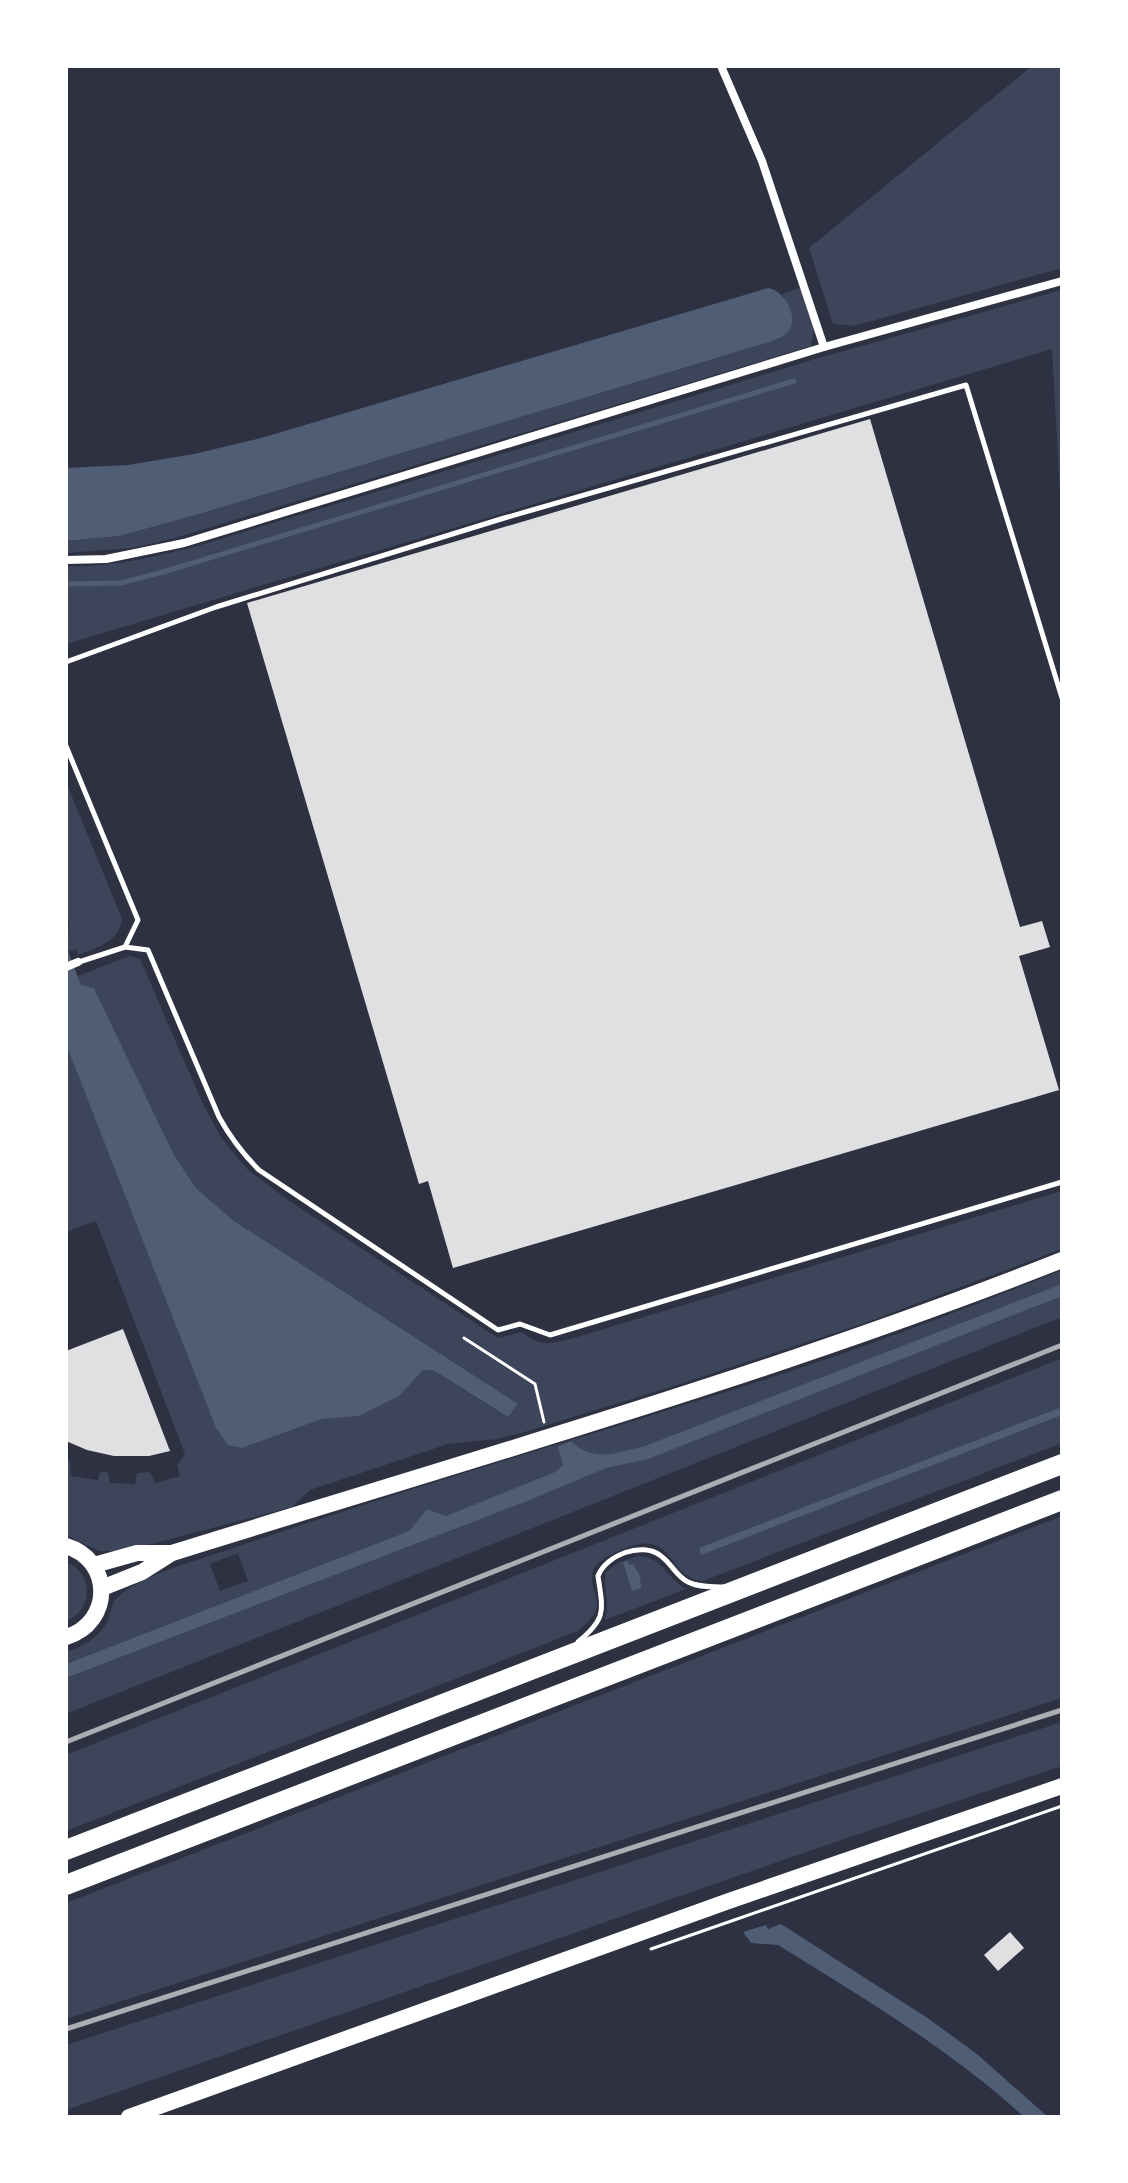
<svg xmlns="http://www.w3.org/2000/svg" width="1128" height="2183" font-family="'Fira Sans',sans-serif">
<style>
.green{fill:#3c4559;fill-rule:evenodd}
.water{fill:#4f5d75}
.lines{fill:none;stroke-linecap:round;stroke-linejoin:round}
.stream{stroke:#4f5d75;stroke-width:5}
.building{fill:#e0e0e3}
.path{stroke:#fff;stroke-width:3}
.service{stroke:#fff;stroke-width:5}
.minor{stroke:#fff;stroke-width:8}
.secondary{stroke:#fff;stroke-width:16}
.motorway{stroke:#fff;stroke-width:20}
.rail{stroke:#abadb3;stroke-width:5}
</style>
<rect width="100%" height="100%" fill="#2d3142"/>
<!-- green -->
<g class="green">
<path d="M1032,66H1062V268L854,326L833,324L809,248Z"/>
<path d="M801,287L814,329L811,346L175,538L132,548L66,553V541L120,536L199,514L786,301L782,294Z"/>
<path d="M1062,290V529L1052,349L66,644V566C110,568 151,557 194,547L815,359Z"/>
<path d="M66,782L122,919C119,942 96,948 78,955L76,949L68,952C63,938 73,931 66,913Z"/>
<path d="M130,956L140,959L202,1102L222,1139L247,1169L288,1200L498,1338L521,1332C543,1348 551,1344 577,1337L1062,1191V1249L862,1324L677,1385L528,1431L497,1439L448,1444L310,1490L292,1507L125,1551H99L66,1535V1459L70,1461L71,1476L98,1480L100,1472H108L110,1483L135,1484L137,1473L150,1472L155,1483L180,1476L177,1465L185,1454L96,1221L66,1232V1044L242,1448L322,1419L359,1416L422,1370H433L507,1417L234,1221L196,1188L174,1155L94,988L81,985L78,976Z"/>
<path d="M1062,1270V1317L66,1714V1678L520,1504L515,1490L446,1516L427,1509L409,1531L66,1664V1651C82,1649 101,1635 108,1620C111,1613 111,1604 117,1598C141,1574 194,1562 227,1550C406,1489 587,1436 767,1379C867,1347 965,1309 1062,1270ZM238,1553L248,1581L220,1591L210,1564Z"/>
<path d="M1062,1358V1443L703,1581C663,1576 677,1526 621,1550C611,1555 600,1559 594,1568C584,1595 616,1600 578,1631L66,1831V1755Z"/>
<path d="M1062,1516V1698L66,2019V1903Z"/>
<path d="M639,1556C663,1557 667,1579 686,1589L605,1620C611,1603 602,1588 606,1572L619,1562Z"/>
<path d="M66,1562C94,1573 94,1610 66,1621Z"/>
<path d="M1062,1722V1766L844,1839L66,2110V2045Z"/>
</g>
<!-- water -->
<g class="water">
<path d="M768,288C783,290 798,313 790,329C786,337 776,339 769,342L199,514L120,536L66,541V468L128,465L194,454L261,438Z"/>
<path d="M66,946L81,985L94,988L174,1155L196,1188L234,1221L518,1404L508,1417L433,1370H423L399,1396L359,1416L322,1419L242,1448L228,1445L216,1428L66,1044Z"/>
<path d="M1062,1284V1296L648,1459L606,1468L520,1504L66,1678V1664L409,1531L427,1509L446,1516L555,1472L563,1465L558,1447L571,1441C594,1464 617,1452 645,1446Z"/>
<path d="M1062,1407V1415L701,1555L699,1548Z"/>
<path d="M627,1561L629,1565L633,1564L640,1576L641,1588L632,1591L623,1562Z"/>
<path d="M781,1924L929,2019L977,2054L1048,2117H1024C950,2049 863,1998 778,1945L751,1943L743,1932L766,1925L768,1929Z"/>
</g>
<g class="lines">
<!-- stream -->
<path class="stream" d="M66,584L121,583L163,572L794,381"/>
</g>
<!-- building -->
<g class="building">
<path d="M870,419L1020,927L1042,921L1050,947L1019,956L1059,1090L453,1268L428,1181L419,1184L247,603Z"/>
<path d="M123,1329L170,1451L149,1456H114L87,1450L66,1441V1351Z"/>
<path d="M1010,1932L1024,1948L998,1971L984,1955Z"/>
</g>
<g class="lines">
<!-- path -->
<g class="path">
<path d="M464,1338L535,1384L544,1422"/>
<path d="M651,1949L1062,1806"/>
</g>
<!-- service -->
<g class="service">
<path d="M66,662L216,607L501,519L966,385L1062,698"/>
<path d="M66,746L138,920L125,947L79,962"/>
<path d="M125,947L148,950L219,1117C230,1137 243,1154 259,1170L498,1330L520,1324L550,1335L1062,1182"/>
<path d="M578,1642C607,1618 603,1611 598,1576C606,1555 642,1541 661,1556C672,1564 676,1576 688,1582C699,1588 713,1586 725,1587"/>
</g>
<!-- minor -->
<g class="minor">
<path d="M721,66L762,161L824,347"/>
<path d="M66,560L106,559L184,543L824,347L1062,281"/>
<path d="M66,967L78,962"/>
</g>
<!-- secondary -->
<g class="secondary">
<path d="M66,1546C113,1560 113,1623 66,1637"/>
<path d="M94,1565L137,1553H171"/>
<path d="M102,1588L142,1572L172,1553C470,1460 771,1375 1062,1260"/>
<path d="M129,2117L726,1902L1062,1786"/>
</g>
<!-- motorway -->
<g class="motorway">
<path d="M66,1850L1062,1464"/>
<path d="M66,1885L1062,1500"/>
</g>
<!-- rail -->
<g class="rail">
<path d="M66,1742L1062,1345"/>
<path d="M66,2029L1062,1710"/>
</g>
</g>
<!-- border -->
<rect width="1128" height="2183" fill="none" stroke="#ffffff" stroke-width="136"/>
</svg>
